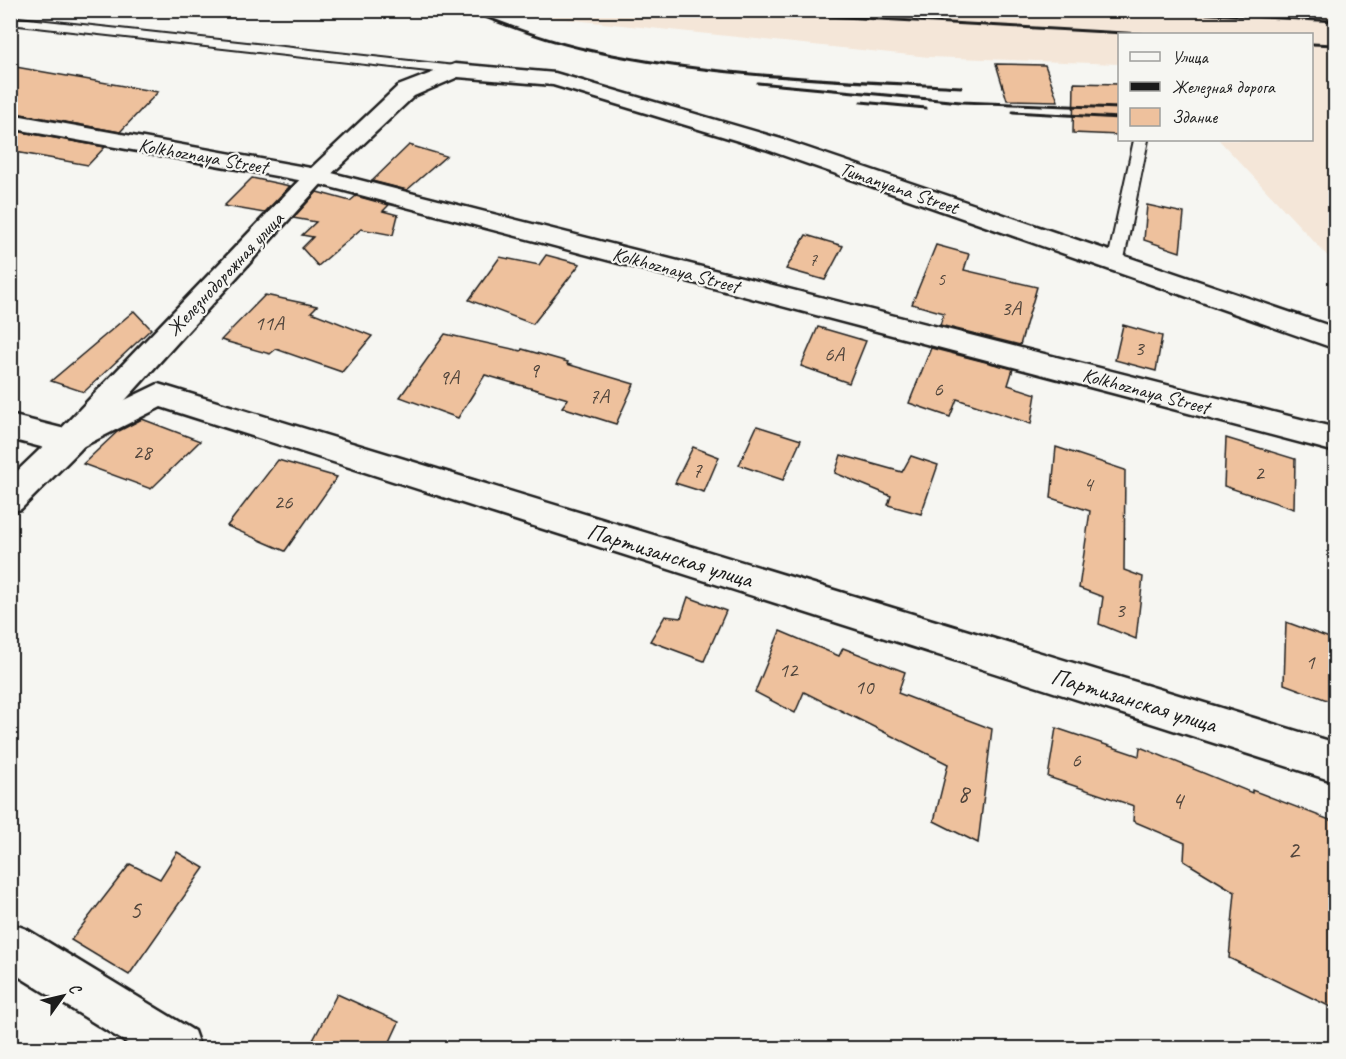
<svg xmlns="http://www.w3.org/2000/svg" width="1346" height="1059" font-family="Caveat,sans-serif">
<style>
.built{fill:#f4e6d8}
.building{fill:#eec19d;stroke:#1c1c1c;stroke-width:1.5}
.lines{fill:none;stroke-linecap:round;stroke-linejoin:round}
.service-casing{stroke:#1c1c1c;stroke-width:4}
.minor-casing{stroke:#1c1c1c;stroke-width:5}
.tertiary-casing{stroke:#1c1c1c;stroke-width:5}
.service{fill:#f6f6f2;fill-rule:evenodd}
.minor{fill:#f6f6f2;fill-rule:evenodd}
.tertiary{fill:#f6f6f2;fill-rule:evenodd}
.rail{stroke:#1c1c1c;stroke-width:3}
.labels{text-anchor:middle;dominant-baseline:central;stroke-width:4.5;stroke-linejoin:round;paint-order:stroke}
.far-number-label{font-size:18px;fill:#50453c}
.far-street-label{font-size:20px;fill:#1c1c1c;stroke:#f6f6f2}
.number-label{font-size:21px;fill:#50453c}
.street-label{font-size:24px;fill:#1c1c1c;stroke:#f6f6f2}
.near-number-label{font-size:26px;fill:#50453c}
</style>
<rect width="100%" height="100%" fill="#f6f6f2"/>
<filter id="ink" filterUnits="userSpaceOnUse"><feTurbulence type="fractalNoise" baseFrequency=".0167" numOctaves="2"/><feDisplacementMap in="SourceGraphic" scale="12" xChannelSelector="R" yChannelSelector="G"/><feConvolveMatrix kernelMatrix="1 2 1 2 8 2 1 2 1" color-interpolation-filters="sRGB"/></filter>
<g filter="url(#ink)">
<!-- built -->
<path class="built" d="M487,11H1335V264L1219,140H1312V34H1120L1119,64L929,57Z"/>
<!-- building -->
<g class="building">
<path d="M996,64L1045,65L1058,101L1007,100Z"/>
<path d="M10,66L158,92L120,132L10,112Z"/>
<path d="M1074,83L1119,84V135L1073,133Z"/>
<path d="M10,130L105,147L88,165L10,151Z"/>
<path d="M409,145L446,156L407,190L372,181Z"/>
<path d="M252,178L290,186L264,213L224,206Z"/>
<path d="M317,192L350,201L356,196L389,205L383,211L398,215L393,235L361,229L318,266L302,248L313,237L302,235L316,222L293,218Z"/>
<path d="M1147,205L1184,213L1180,252L1144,240Z"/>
<path d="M806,235L843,246L825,280L786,269Z"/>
<path d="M936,245L969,254L964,270L1037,287L1020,345L940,325L944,313L912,304Z"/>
<path d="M546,255L580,264L533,324L469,300L500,257L539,265Z"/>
<path d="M265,295L317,306L311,312L372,336L342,372L276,349L270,354L221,340Z"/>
<path d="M134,311L151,329L84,392L51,381Z"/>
<path d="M1123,325L1162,336L1156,371L1115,360Z"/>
<path d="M818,327L866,341L849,383L801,366Z"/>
<path d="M445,334L521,351L522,349L568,362L567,364L634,384L616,424L562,407L568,399L485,375L458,418L400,397Z"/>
<path d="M931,348L1013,369L1008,385L1036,394L1031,424L957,399L950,417L909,403Z"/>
<path d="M142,419L200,441L151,489L83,464L117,432Z"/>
<path d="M757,426L801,440L783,480L739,465Z"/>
<path d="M1226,438L1295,459L1294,509L1224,486Z"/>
<path d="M693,447L719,457L704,492L675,483Z"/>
<path d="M1056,447L1125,470L1124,570L1143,577L1136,639L1099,624L1103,597L1079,588L1090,511L1051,498Z"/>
<path d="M841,455L902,472L911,456L938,465L921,514L888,505L891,496L835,473Z"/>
<path d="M278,460L337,477L285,551L227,526Z"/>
<path d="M688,597L726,611L704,661L650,641L665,616L681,618Z"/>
<path d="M1286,622L1335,640V703L1284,684Z"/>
<path d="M780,631L839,656L843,648L905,672L898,693L992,729L978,843L934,821L948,764L804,692L795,713L755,692Z"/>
<path d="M1056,728L1139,756L1140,747L1252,793V790L1335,822V1009L1229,958L1235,892L1184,861L1185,843L1133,821L1134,806L1048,777Z"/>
<path d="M177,852L204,868L129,975L71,940L130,864L160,879Z"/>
<path d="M337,994L399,1022L387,1048H309Z"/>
</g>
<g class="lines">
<defs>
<g id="service">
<path d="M10,17L455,66L461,70L455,74L10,24Z"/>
<path d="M1134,140H1148L1123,264L1115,269L1107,264Z"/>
</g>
<g id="minor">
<path d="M10,114L316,169L1336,428V452L315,183L10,128Z"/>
<path d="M158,384L1336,743V782L161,407L68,454L10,439V415L65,429Z"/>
<path d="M10,923L26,929L194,1031L200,1048H135L10,971Z"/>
</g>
<path id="tertiary" d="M455,64L555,73L781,139L1336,328V349L765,149L553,85L458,77L414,96L324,181L79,451L21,509L10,512V478L57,433L308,171L398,86Z"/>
</defs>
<!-- service casing -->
<use href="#service" class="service-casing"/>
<!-- minor casing -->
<use href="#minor" class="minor-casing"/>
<!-- tertiary casing -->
<use href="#tertiary" class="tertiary-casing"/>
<!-- service -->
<use href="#service" class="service"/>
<!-- minor -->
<use href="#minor" class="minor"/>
<!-- tertiary -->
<use href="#tertiary" class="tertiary"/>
<!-- rail -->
<g class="rail">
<path d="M467,10C508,26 550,42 593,51C713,77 838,80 961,87"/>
<path d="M721,10L1142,34"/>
<path d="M1138,10L1336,21"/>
<path d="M1315,10L1336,12"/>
<path d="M1312,44L1336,45"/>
<path d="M758,83L961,102L1120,108"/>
<path d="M861,102L926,108"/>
<path d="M1013,112L1120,118"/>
</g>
</g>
</g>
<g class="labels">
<!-- far-number labels -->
<g class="far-number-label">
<text x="813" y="260">7</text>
<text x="941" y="279">5</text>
</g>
<!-- far-street labels -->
<g class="far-street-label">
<text transform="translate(203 156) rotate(10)">Kolkhoznaya Street</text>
<text transform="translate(899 188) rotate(19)">Tumanyana Street</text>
<text transform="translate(676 270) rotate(15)">Kolkhoznaya Street</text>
<text transform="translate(225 274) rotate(-47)">Железнодорожная улица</text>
<text transform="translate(1146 391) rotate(15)">Kolkhoznaya Street</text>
</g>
<!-- number labels -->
<g class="number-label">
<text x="1011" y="308">3А</text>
<text x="269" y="323">11А</text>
<text x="1139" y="348">3</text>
<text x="834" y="354">6А</text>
<text x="534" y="370">9</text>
<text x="449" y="377">9А</text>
<text x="938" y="389">6</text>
<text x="599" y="396">7А</text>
<text x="142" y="452">28</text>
<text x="697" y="470">7</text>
<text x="1259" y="473">2</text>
<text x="1088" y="484">4</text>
<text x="283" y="502">26</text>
<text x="1120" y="610">3</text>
<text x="1310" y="662">1</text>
<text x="788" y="670">12</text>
<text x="864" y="687">10</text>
<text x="1076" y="760">6</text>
</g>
<!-- street labels -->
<g class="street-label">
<text transform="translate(670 555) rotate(17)">Партизанская улица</text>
<text transform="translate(1134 700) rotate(17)">Партизанская улица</text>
</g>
<!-- near-number labels -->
<g class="near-number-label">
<text x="963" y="793">8</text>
<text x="1177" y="800">4</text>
<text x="1293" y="849">2</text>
<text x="135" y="909">5</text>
</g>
</g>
<!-- margin -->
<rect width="1346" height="1059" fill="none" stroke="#f6f6f2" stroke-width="36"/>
<rect x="18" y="18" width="1310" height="1023" fill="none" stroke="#1c1c1c" stroke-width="2" filter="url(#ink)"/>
<!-- legend -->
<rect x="1118" y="33" width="195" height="108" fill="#f6f6f2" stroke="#9f9f9c" stroke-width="1.5"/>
<rect x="1130" y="52" width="30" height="9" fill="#f6f6f2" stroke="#9f9f9c" stroke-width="1.5"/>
<text x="1172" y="63" font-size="18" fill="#1c1c1c">Улица</text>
<rect x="1130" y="82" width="30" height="9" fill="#1c1c1c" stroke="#9f9f9c" stroke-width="1.5"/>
<text x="1172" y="93" font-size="18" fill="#1c1c1c">Железная дорога</text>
<rect x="1130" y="108" width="30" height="18" fill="#eec19d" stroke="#9f9f9c" stroke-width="1.5"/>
<text x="1172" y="123" font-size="18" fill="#1c1c1c">Здание</text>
<!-- north arrow -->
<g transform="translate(63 996) rotate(56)" stroke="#f6f6f2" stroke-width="4.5" paint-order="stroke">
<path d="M0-4.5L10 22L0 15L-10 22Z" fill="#1c1c1c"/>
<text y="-9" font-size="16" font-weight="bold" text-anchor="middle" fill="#1c1c1c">С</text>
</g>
</svg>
